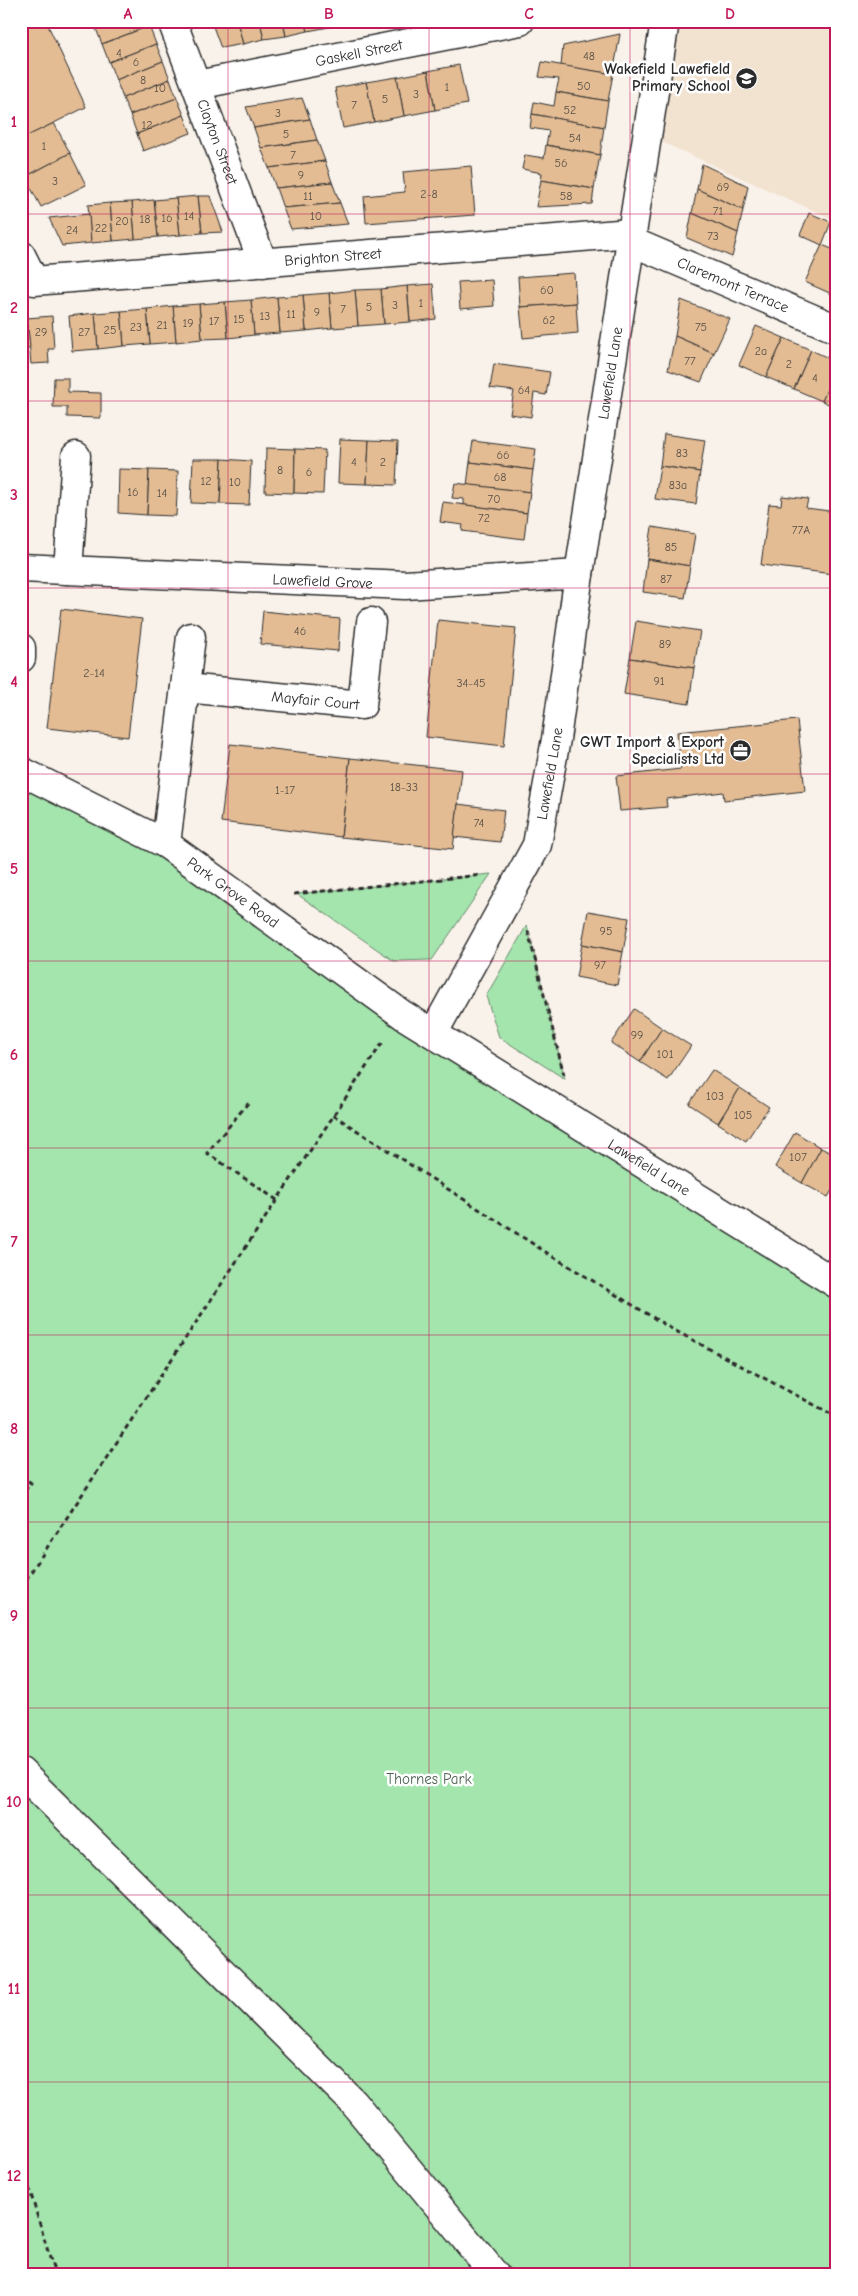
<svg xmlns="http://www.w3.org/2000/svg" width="858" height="2296" font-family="'Comic Neue',sans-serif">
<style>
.built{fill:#f2e2d0}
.green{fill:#a4e4ad;stroke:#68886c}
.building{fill:#e3bc94;stroke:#2b2b2b}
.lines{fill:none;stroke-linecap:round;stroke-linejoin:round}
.minor-casing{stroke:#2b2b2b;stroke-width:31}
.path{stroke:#2b2b2b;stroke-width:3;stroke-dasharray:5 4;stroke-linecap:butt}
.minor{stroke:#fff;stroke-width:28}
.grid{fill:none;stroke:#c2185b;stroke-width:1;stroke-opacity:0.55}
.labels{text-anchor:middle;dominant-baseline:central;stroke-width:5;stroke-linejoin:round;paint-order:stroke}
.number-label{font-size:12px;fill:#594f45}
.street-label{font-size:15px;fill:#2b2b2b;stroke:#fff}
.poi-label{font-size:15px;font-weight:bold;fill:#2b2b2b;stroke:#fff;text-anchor:end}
.park-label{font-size:15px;fill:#4f6252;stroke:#fff}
.neatline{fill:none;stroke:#c2185b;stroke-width:2}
.grid-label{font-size:16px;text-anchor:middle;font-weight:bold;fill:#c2185b}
</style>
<rect width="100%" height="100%" fill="#f9f2ea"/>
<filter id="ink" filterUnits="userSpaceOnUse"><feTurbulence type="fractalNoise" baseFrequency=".02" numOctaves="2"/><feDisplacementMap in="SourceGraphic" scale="10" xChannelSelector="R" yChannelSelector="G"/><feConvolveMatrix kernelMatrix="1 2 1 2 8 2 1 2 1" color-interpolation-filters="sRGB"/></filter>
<g filter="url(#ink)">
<!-- built -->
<path class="built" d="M665,21H837V221L646,135Z"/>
<!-- green -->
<g class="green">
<path d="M21,771L55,789L837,1284V2275H21Z"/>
<path d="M491,874L432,960L394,961L297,894Z"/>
<path d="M527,925L565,1079L499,1037L486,996Z"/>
</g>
<!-- building -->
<g class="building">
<path d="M21,21H46L86,107L26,137L21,127Z"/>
<path d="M107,21H147L149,26L102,44L95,26Z"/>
<path d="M211,21H237L243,44L221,48Z"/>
<path d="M237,21H260L264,39L243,44Z"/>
<path d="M260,21H283L286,36L264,39Z"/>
<path d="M283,21H305L308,31L286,36Z"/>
<path d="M305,21H328L329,27L308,31Z"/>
<path d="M328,21H351V23L329,27Z"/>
<path d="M149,26L156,44L109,62L102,44Z"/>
<path d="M620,34L613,74L561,66L563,46Z"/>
<path d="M156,44L163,61L116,80L109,62Z"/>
<path d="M163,61L170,79L123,98L116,80Z"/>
<path d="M542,62L613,74L608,101L556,92L559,79L539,77Z"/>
<path d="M459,65L467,104L435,110L428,71Z"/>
<path d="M428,71L435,110L404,116L397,77Z"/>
<path d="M397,77L404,116L374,122L366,82Z"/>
<path d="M170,79L177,98L130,115L123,98Z"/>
<path d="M366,82L374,122L343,128L335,88Z"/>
<path d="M556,92L608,101L604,127L532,114L534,102L554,106Z"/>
<path d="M177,98L184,115L137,134L130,115Z"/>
<path d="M302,98L310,119L254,128L246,107Z"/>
<path d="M532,114L604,127L600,155L546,145L549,131L530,128Z"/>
<path d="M184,115L191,133L143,151L137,134Z"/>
<path d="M310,119L317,140L261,148L254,128Z"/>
<path d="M54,123L70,153L25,177L21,169V139Z"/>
<path d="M317,140L325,161L269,168L261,148Z"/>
<path d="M546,145L600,155L594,189L541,180L542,173L522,169L525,155L544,158Z"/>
<path d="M70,153L86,185L41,207L25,177Z"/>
<path d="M325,161L332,182L276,188L269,168Z"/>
<path d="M702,164L748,186L743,210L697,189Z"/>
<path d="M471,166L475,215L366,223L364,196L405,192L403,172Z"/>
<path d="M541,180L594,189L592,204L536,207Z"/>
<path d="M332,182L340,203L283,208L276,188Z"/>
<path d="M697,189L743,210L738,233L692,213Z"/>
<path d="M198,196H210L223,232L202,233Z"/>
<path d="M198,196L202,233L180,235L176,198Z"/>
<path d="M176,198L180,235L158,237L154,200Z"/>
<path d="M154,200L158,237L135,239L132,202Z"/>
<path d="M132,202L135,239L113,241L110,203Z"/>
<path d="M110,203L113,241L91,243L88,205Z"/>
<path d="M340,203L348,224L291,229L283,208Z"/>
<path d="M692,213L738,233L732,257L687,238Z"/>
<path d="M809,213L831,222L822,245L800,235Z"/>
<path d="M89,214L91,243L62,246L49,218Z"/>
<path d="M822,245L837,251V289L834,295L805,282Z"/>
<path d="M574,273L576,303L520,307L518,277Z"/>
<path d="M492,280L494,306L460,309L458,282Z"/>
<path d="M433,284L436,319L410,322L407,286Z"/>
<path d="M407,286L410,322L384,324L381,289Z"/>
<path d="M381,289L384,324L358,326L355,290Z"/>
<path d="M355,290L358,326L332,328L329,293Z"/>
<path d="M329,293L332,328L306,331L303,295Z"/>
<path d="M303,295L306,331L280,333L277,297Z"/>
<path d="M277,297L280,333L254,335L251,300Z"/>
<path d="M251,300L254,335L228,338L225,302Z"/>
<path d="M681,300L730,319L714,353L675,336Z"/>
<path d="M225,302L228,338L202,339L199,304Z"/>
<path d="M576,303L578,333L523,338L520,307Z"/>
<path d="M199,304L202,339L176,342L173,306Z"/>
<path d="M21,306L27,318L21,322Z"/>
<path d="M173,306L176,342L150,344L147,309Z"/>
<path d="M147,309L150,344L124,346L121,311Z"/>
<path d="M121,311L124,346L98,349L95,313Z"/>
<path d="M95,313L98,349L72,351L69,316Z"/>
<path d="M52,316L54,349H48L49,363L31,364L27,318Z"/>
<path d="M27,318L30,347L21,352V322Z"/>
<path d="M756,326L784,338L766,377L739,365Z"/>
<path d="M675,336L714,353L701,382L668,370Z"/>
<path d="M784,338L811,350L794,389L766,377Z"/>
<path d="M811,350L837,362V368L822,401L794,389Z"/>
<path d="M494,364L550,372L546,395L534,393L531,417L510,414L514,391L490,388Z"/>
<path d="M837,368V408L822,401Z"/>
<path d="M54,378H68V392L101,393V418L67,417V407H53Z"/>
<path d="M21,383L24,384L23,412H21Z"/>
<path d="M21,412H23L22,442H21Z"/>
<path d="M664,434L705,440L700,472L660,466Z"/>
<path d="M340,439L369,440L367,484L338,483Z"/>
<path d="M369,440L398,441L396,485L367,484Z"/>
<path d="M473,441L536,449L533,470L470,462Z"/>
<path d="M266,448L295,449L294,493L265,492Z"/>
<path d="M295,449L325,450L323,494L294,493Z"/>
<path d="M193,459H222L220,504L191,503Z"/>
<path d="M222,459L251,461L249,505L220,504Z"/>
<path d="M470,462L533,470L530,492L467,485Z"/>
<path d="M660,466L700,472L696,504L655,499Z"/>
<path d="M119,469L149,470L147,515L118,513Z"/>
<path d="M149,470L178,471L176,516L147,515Z"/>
<path d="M455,483L530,492L527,513L464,505V499L452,498Z"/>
<path d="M782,496L808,499L806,508L837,512V547L833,574L761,565L769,504L781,505Z"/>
<path d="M443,502L527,513L524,539L462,531L463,525L440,522Z"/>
<path d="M652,527L695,534L690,566L647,559Z"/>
<path d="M647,559L690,566L685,598L643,592Z"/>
<path d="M61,609L142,619L128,737L47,728Z"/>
<path d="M263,611L340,619L338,651L260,644Z"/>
<path d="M438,620L516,628L504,746L426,737Z"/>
<path d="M636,621L700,631L694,668L630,658Z"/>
<path d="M630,658L694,668L689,704L624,694Z"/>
<path d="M797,720L805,791L724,800L723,792L666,799L667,807L620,811L616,776L681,769L677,732Z"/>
<path d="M230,744L350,758L341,837L221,822Z"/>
<path d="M350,758L462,770L453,849L341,837Z"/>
<path d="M458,804L504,810L500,842L454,837Z"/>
<path d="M588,911L629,918L623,952L582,944Z"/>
<path d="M582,944L623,952L617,985L576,977Z"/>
<path d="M634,1009L662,1028L640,1062L611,1043Z"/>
<path d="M662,1028L691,1046L668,1080L640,1062Z"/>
<path d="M712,1070L740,1088L718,1123L689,1104Z"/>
<path d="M740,1088L769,1107L746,1141L718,1123Z"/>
<path d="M795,1132L821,1148L802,1183L775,1167Z"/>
<path d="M821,1148L837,1156V1182L828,1197L802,1183Z"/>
</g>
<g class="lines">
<defs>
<g id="minor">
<path id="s1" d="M172,21L263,263"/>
<path id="s2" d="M197,85L520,21"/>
<path id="s3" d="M630,241L837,329"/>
<path id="s4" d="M21,255L34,281L631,233"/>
<path id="s5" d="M21,568L405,585L579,574"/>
<path d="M68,570L76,456"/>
<path d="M21,648V658"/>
<path id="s6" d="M185,688L362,705L371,622"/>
<path id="s7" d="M21,771L166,844L403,1015L837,1284"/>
<path d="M166,844L191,637"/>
<path id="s8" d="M434,1032L537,845L556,739L579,574L665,21"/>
<path d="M21,1772L353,2102L495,2275"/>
</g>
</defs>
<!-- minor casing -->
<use href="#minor" class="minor-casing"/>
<!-- path -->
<g class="path">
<path d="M294,894L482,875"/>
<path d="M528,931L564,1075"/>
<path d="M248,1103L207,1153L277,1200"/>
<path d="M333,1115L544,1251L672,1329L837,1417"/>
<path d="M21,1475L31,1483L21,1495"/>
<path d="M21,1587L277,1200L383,1042"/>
<path d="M21,2161L55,2275"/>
</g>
<!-- minor -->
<use href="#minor" class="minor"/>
</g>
</g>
<!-- grid -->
<path class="grid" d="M228,21V2275M429,21V2275M630,21V2275M21,214H837M21,401H837M21,588H837M21,774H837M21,961H837M21,1148H837M21,1335H837M21,1522H837M21,1708H837M21,1895H837M21,2082H837"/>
<!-- icons -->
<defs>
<symbol id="school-disc" viewBox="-11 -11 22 22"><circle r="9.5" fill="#2b2b2b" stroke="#fff"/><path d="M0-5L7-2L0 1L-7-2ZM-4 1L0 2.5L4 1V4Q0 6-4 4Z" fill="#fff"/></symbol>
<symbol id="office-disc" viewBox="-11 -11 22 22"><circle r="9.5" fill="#2b2b2b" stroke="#fff"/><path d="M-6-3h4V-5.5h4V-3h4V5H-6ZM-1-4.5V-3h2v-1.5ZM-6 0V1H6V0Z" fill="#fff"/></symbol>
</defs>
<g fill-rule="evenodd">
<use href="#school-disc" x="734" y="66" width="25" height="25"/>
<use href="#office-disc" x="728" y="738" width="25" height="25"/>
</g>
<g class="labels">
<!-- number labels -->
<g class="number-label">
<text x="119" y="53">4</text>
<text x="589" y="56">48</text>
<text x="136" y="62">6</text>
<text x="143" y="80">8</text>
<text x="584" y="86">50</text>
<text x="447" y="87">1</text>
<text x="160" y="88">10</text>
<text x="416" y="94">3</text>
<text x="385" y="99">5</text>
<text x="354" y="105">7</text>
<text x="570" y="110">52</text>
<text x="278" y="113">3</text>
<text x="147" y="125">12</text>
<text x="286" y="134">5</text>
<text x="575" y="138">54</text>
<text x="44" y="146">1</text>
<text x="293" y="155">7</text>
<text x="561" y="163">56</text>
<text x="301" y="175">9</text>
<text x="55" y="181">3</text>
<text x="723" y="187">69</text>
<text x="429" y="194">2-8</text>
<text x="308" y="196">11</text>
<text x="566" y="196">58</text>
<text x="718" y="211">71</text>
<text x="189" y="216">14</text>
<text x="316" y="216">10</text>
<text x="167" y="218">16</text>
<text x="145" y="219">18</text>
<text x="122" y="221">20</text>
<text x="101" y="228">22</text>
<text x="72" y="230">24</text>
<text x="713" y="236">73</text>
<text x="547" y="290">60</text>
<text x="421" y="303">1</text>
<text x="395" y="305">3</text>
<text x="369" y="307">5</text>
<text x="343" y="309">7</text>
<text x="317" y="312">9</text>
<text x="291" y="314">11</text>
<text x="265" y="316">13</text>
<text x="239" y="319">15</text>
<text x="549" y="320">62</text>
<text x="214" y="321">17</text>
<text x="188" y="323">19</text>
<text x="162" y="325">21</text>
<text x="136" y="327">23</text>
<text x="701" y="327">75</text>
<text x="110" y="330">25</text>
<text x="41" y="332">29</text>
<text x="84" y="332">27</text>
<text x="761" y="351">2a</text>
<text x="690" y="361">77</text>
<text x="789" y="364">2</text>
<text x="815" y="378">4</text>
<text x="524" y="390">64</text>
<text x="682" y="453">83</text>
<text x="503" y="455">66</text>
<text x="354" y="462">4</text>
<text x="383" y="462">2</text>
<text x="280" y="470">8</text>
<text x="309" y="472">6</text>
<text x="500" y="477">68</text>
<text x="206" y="481">12</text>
<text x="235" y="482">10</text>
<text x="678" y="485">83a</text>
<text x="133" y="492">16</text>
<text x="162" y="493">14</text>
<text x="494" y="499">70</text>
<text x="484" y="518">72</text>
<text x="801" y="530">77A</text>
<text x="671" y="547">85</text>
<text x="666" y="579">87</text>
<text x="300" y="631">46</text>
<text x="665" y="644">89</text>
<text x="94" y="673">2-14</text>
<text x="659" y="681">91</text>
<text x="471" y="683">34-45</text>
<text x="404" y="787">18-33</text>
<text x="285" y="790">1-17</text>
<text x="479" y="823">74</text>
<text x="606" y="931">95</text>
<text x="600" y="965">97</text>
<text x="637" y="1035">99</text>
<text x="665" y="1054">101</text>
<text x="715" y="1096">103</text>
<text x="743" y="1115">105</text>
<text x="798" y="1157">107</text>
</g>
<!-- street labels -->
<g class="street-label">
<text stroke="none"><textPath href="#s2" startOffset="165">Gaskell Street</textPath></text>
<text stroke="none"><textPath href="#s1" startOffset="129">Clayton Street</textPath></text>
<text stroke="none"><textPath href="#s4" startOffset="329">Brighton Street</textPath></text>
<text stroke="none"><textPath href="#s3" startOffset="112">Claremont Terrace</textPath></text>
<text stroke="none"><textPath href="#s8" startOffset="691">Lawefield Lane</textPath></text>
<text stroke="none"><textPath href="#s5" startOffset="302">Lawefield Grove</textPath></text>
<text stroke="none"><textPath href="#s6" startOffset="131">Mayfair Court</textPath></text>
<text stroke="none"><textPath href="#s8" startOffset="286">Lawefield Lane</textPath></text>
<text stroke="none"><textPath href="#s7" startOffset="245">Park Grove Road</textPath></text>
<text stroke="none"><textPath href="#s7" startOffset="744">Lawefield Lane</textPath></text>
</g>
<!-- poi labels -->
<g class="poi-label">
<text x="730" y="69">Wakefield Lawefield<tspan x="730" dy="17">Primary School</tspan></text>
<text x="724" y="742">GWT Import &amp; Export<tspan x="724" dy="17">Specialists Ltd</tspan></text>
</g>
<!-- park labels -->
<g class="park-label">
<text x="429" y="1779">Thornes Park</text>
</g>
</g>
<!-- margin -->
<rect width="858" height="2296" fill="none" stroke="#fff" stroke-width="55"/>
<rect x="28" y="28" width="802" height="2240" class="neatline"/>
<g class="grid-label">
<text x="128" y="19">A</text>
<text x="329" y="19">B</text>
<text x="529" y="19">C</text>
<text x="730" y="19">D</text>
<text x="14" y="127">1</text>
<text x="14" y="313">2</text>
<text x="14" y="500">3</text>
<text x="14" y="687">4</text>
<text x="14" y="874">5</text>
<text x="14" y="1060">6</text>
<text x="14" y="1247">7</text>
<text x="14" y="1434">8</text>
<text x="14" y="1621">9</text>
<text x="14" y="1807">10</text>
<text x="14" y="1994">11</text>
<text x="14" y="2181">12</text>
</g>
</svg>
